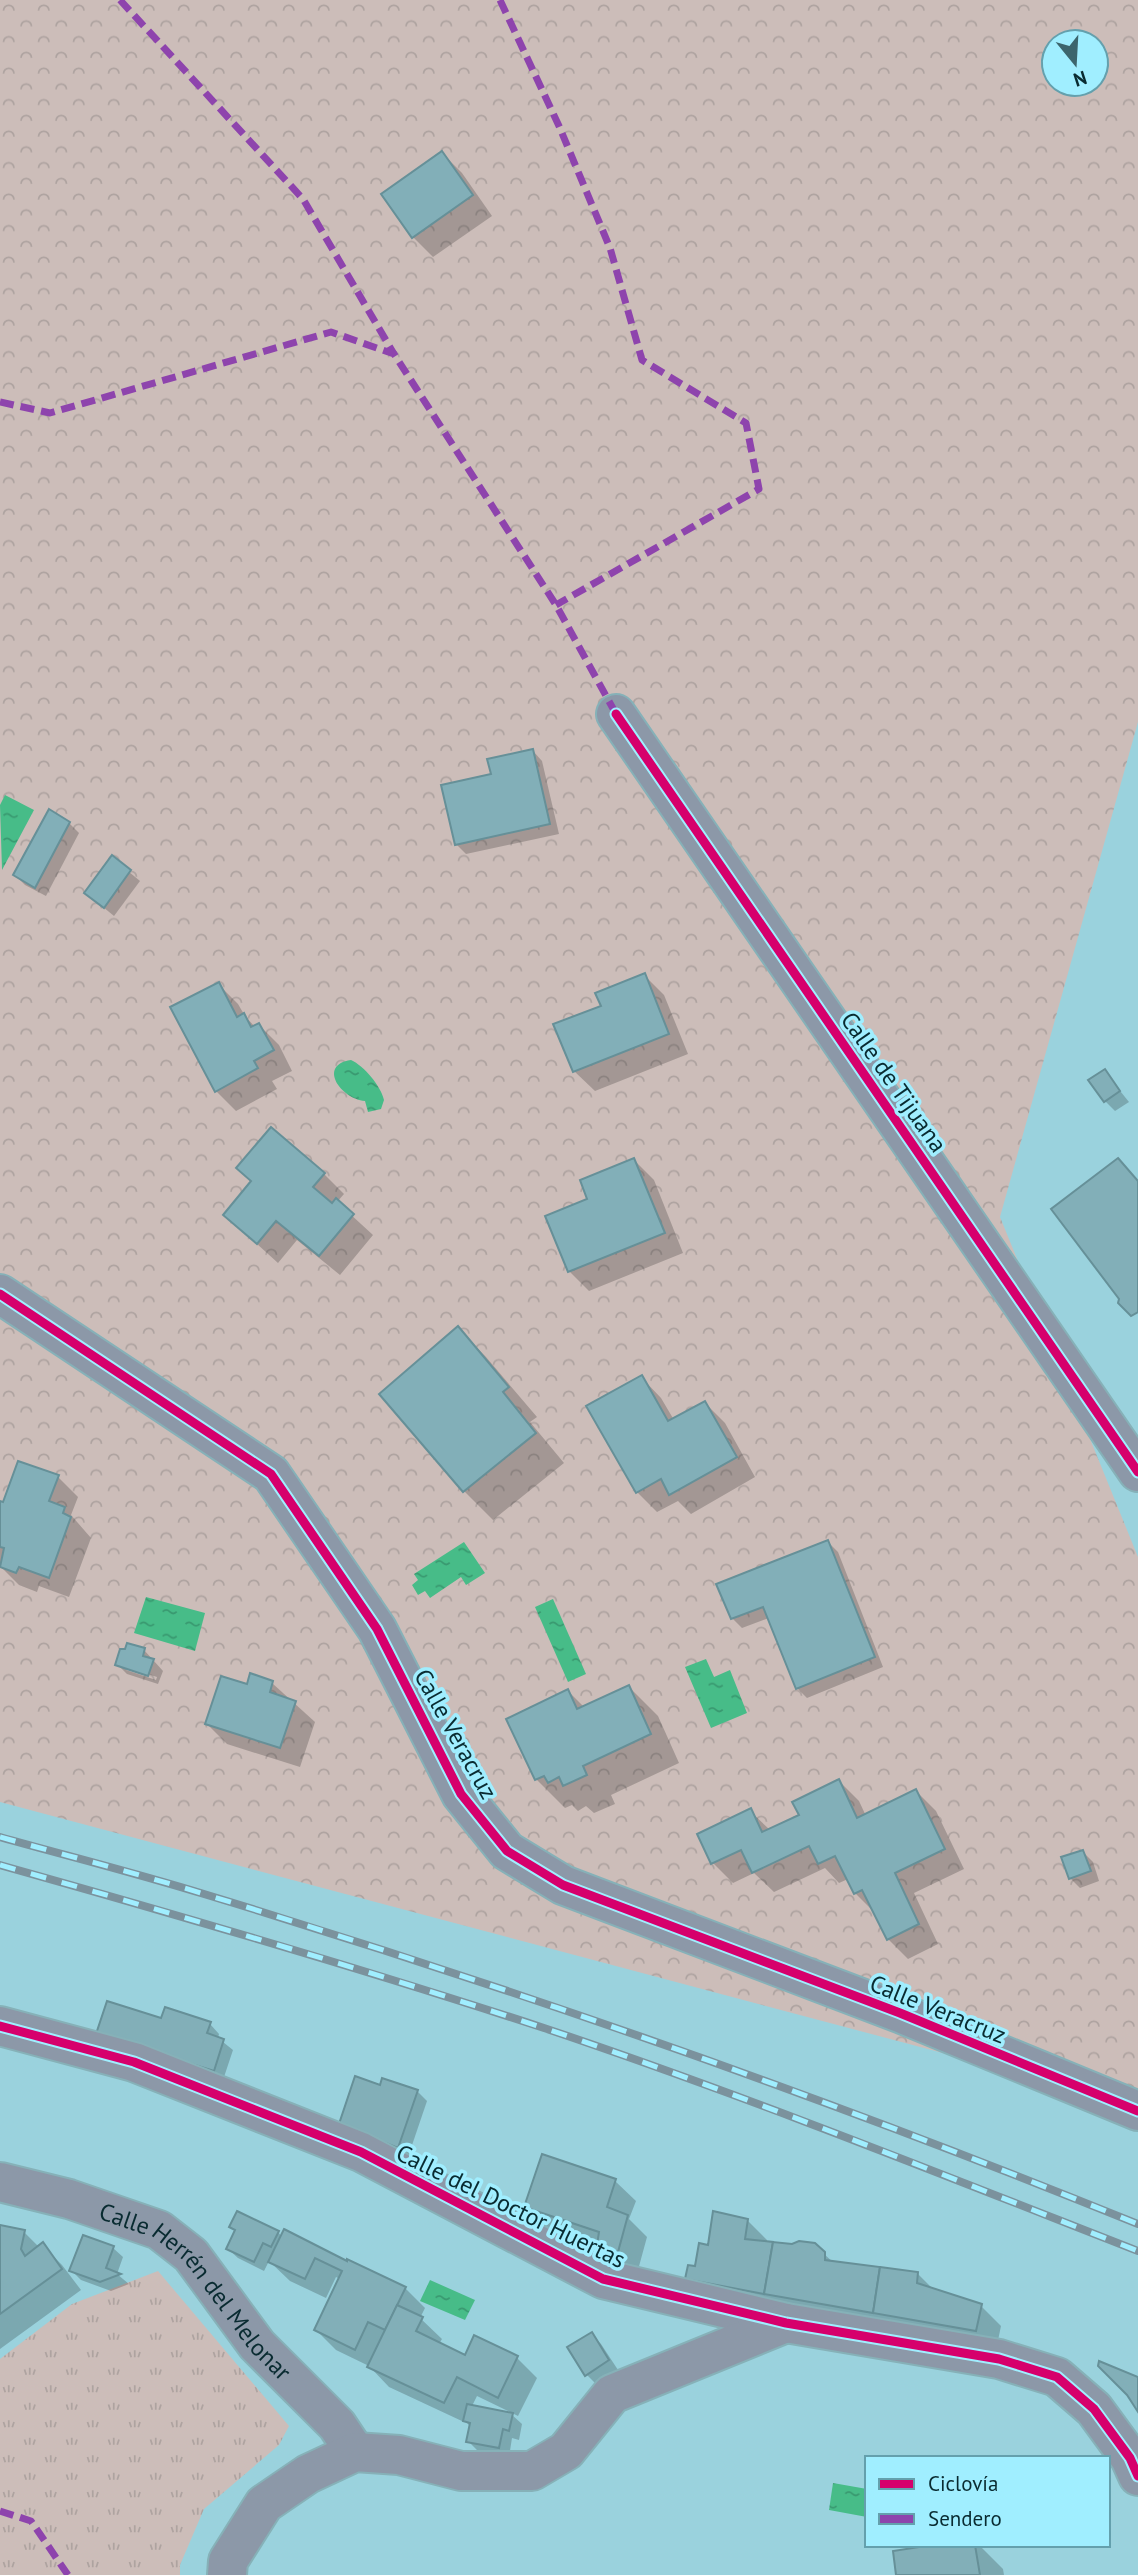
<svg xmlns="http://www.w3.org/2000/svg" width="1138" height="2575" font-family="'PT Sans',sans-serif">
<style>
.forest{fill:url(#forest-crowns);fill-rule:evenodd}
.park{fill:url(#park-tufts)}
.water{fill:url(#water-ripples)}
.shadow{fill:#0003;fill-rule:evenodd}
.building{fill:#82afb8;stroke:#669098;stroke-width:2}
.lines{fill:none;stroke-linecap:round;stroke-linejoin:round}
.minor-casing{stroke:#86b1b8;stroke-width:42}
.minor{stroke:#8c98a8;stroke-width:38}
.rail-casing{stroke:#7b929d;stroke-width:8}
.rail{stroke:#a0eeff;stroke-width:5;stroke-dasharray:16;stroke-linecap:butt}
.quiet{stroke:#8e44ad;stroke-width:7;stroke-dasharray:14 7;stroke-linecap:butt}
.cycleway-casing{stroke:#a0eeff;stroke-width:13}
.cycleway{stroke:#d6006c;stroke-width:9}
.labels{text-anchor:middle;dominant-baseline:central;stroke-width:7;stroke-linejoin:round;paint-order:stroke}
.street-label{font-size:24px;fill:#092b31;stroke:#a0eeff}
</style>
<defs>
<pattern id="forest-crowns" width="20" height="18" patternUnits="userSpaceOnUse" patternTransform="scale(1.75)"><rect width="20" height="18" fill="#ccbdb9"/><path d="M2 6a3 3 0 1 1 6 0M12 15a3 3 0 1 1 6 0" fill="none" stroke="#aea3a0"/></pattern>
<pattern id="park-tufts" width="24" height="20" patternUnits="userSpaceOnUse" patternTransform="scale(1.75)"><rect width="24" height="20" fill="#ccbdb9"/><path d="M3 7l-1-3M5 7V3M7 7l1-3M15 17l-1-3M17 17v-4M19 17l1-3" fill="none" stroke="#aea3a0"/></pattern>
<pattern id="water-ripples" width="26" height="14" patternUnits="userSpaceOnUse" patternTransform="scale(1.75)"><rect width="26" height="14" fill="#47bc88"/><path d="M2 4q2-2 4 0t4 0M15 11q2-2 4 0t4 0" fill="none" stroke="#399970"/></pattern>
</defs>
<rect width="100%" height="100%" fill="#9ad2dd"/>
<!-- forest -->
<path class="forest" d="M0,0H1138V722L1000,1217L1138,1557V2105L0,1802ZM1054,42H1096V84H1054Z"/>
<!-- park -->
<path class="park" d="M158,2271L289,2426L279,2445L204,2509L180,2565V2575H0V2359L72,2304Z"/>
<!-- water -->
<g class="water">
<path d="M5,795L34,810L2,870L0,805Z"/>
<path d="M351,1060C364,1066 381,1086 384,1100L381,1109L368,1112L365,1101C341,1099 317,1065 351,1060Z"/>
<path d="M464,1542L485,1573L466,1585L461,1577L430,1598L425,1591L418,1595L412,1585L418,1580L414,1574Z"/>
<path d="M146,1597L205,1613L195,1651L134,1633Z"/>
<path d="M553,1599L586,1674L568,1682L535,1607Z"/>
<path d="M706,1659L714,1677L730,1670L747,1713L711,1728L685,1667Z"/>
<path d="M430,2280L475,2300L465,2320L420,2301Z"/>
<path d="M833,2483L867,2489V2517L829,2510Z"/>
</g>
<!-- shadow -->
<g class="shadow">
<path d="M442,153L462,173L492,216L433,257L413,237Z"/>
<path d="M533,751L542,761L559,834L466,854L456,844L493,775Z"/>
<path d="M69,823L79,833L46,896L25,885L15,875Z"/>
<path d="M112,858L140,881L114,916L86,893Z"/>
<path d="M644,975L664,995L688,1054L595,1091L574,1071L603,1006Z"/>
<path d="M218,984L238,1004L245,1016L255,1027L259,1025L279,1045L292,1071L272,1081L277,1089L236,1111L216,1091Z"/>
<path d="M1104,1071L1129,1102L1115,1111L1105,1101Z"/>
<path d="M634,1160L654,1180L683,1253L589,1291L569,1271L589,1200Z"/>
<path d="M324,1174L344,1194L337,1202L373,1235L340,1275L297,1240L278,1263L225,1215Z"/>
<path d="M458,1328L486,1357L537,1417L530,1422L564,1463L493,1520L464,1491Z"/>
<path d="M641,1377L661,1398L674,1420L705,1403L725,1423L755,1477L691,1514L678,1501L657,1512L637,1492L589,1407Z"/>
<path d="M58,1477L78,1497L71,1515L91,1538L69,1597L39,1586L37,1592L19,1585L0,1566V1503L4,1504Z"/>
<path d="M828,1542L838,1552L883,1667L807,1698L797,1688L769,1618L742,1628L732,1618Z"/>
<path d="M144,1650L163,1671L158,1684L127,1674L117,1664ZM126,1667L157,1677L156,1680L126,1670Z"/>
<path d="M272,1683L315,1722L300,1767L227,1744L207,1724L248,1687Z"/>
<path d="M629,1687L658,1716L679,1763L611,1795L615,1804L594,1813L586,1806L578,1811L572,1805L565,1808L536,1779L568,1691L584,1707Z"/>
<path d="M839,1781L859,1801L866,1816L916,1791L936,1811L964,1869L914,1893L938,1944L908,1959L888,1939L876,1914L855,1893L848,1879L839,1883L825,1868L774,1892L754,1873L733,1883L713,1863L699,1835L750,1811L770,1830L801,1816Z"/>
<path d="M1083,1852L1093,1862L1099,1881L1080,1888L1070,1878Z"/>
<path d="M162,2021L210,2024L219,2034L218,2038L233,2050L223,2080L108,2043Z"/>
<path d="M417,2091L427,2101L408,2157L350,2133Z"/>
<path d="M615,2181L636,2201L629,2219L647,2237L638,2270L619,2264L599,2245L546,2227L526,2207Z"/>
<path d="M747,2220L767,2240V2243L792,2246L814,2245L834,2263L917,2273L935,2291L981,2306L1001,2326L996,2350L707,2299L687,2279L710,2247Z"/>
<path d="M0,2227L24,2232L39,2247L42,2245L62,2265L81,2290L0,2349Z"/>
<path d="M231,2227L278,2232L282,2237L405,2288L425,2308L420,2318L442,2339L439,2344L465,2357L517,2358L537,2378L518,2416L477,2396L472,2406L511,2414L522,2424L519,2440L512,2438L509,2457L478,2451L468,2441L471,2427L465,2421L464,2422L389,2387L369,2366L336,2350L316,2330L340,2279L336,2277L326,2298L290,2281L269,2261L264,2271L238,2258L228,2249L236,2232Z"/>
<path d="M113,2248L123,2257L117,2274L129,2284L111,2291L81,2280L71,2270Z"/>
<path d="M591,2334L601,2344L618,2370L596,2384L586,2374Z"/>
<path d="M940,2545H979L1003,2569L1004,2575H898Z"/>
</g>
<!-- building -->
<g class="building">
<path d="M442,151L473,195L412,238L381,194Z"/>
<path d="M533,749L550,824L455,845L441,785L491,774L487,759Z"/>
<path d="M49,809L70,822L35,888L13,875Z"/>
<path d="M112,855L131,870L104,908L84,893Z"/>
<path d="M645,973L669,1034L573,1072L553,1024L601,1006L595,993Z"/>
<path d="M219,982L237,1017L244,1013L251,1027L259,1023L274,1050L254,1061L258,1068L215,1092L170,1007Z"/>
<path d="M1105,1069L1120,1091L1104,1102L1088,1080Z"/>
<path d="M271,1127L325,1173L313,1187L332,1203L336,1198L354,1214L319,1256L276,1221L257,1244L223,1215L251,1181L236,1168Z"/>
<path d="M634,1158L665,1233L568,1272L545,1216L587,1199L580,1180Z"/>
<path d="M1118,1158L1138,1181V1312L1131,1316L1118,1303L1119,1299L1051,1209Z"/>
<path d="M458,1326L509,1387L503,1392L536,1433L463,1492L379,1394Z"/>
<path d="M642,1375L668,1421L705,1401L737,1457L669,1495L661,1479L636,1493L586,1406Z"/>
<path d="M18,1461L59,1475L49,1501L65,1507L63,1513L71,1517L49,1578L19,1567L16,1573L0,1567L4,1548L0,1547V1501L3,1502Z"/>
<path d="M828,1540L875,1657L796,1689L763,1607L731,1619L716,1584Z"/>
<path d="M127,1643L145,1648L143,1656L154,1659L148,1676L115,1665L120,1649H125Z"/>
<path d="M250,1673L273,1681L270,1692L296,1701L280,1748L205,1724L221,1676L247,1684Z"/>
<path d="M629,1685L651,1734L583,1766L587,1775L563,1786L559,1777L548,1783L544,1776L535,1780L506,1719L568,1689L577,1709Z"/>
<path d="M839,1779L857,1818L916,1789L945,1849L895,1873L919,1924L887,1940L862,1890L854,1894L835,1856L818,1864L809,1846L752,1873L741,1850L711,1864L697,1834L751,1808L762,1832L799,1815L792,1802Z"/>
<path d="M1083,1850L1091,1871L1069,1879L1061,1857Z"/>
<path d="M107,2001L161,2018L165,2007L211,2022L207,2033L224,2039L214,2071L96,2034Z"/>
<path d="M355,2076L380,2085L382,2078L418,2090L398,2148L339,2124Z"/>
<path d="M542,2154L616,2179L607,2207L628,2215L618,2252L597,2245L599,2232L524,2207Z"/>
<path d="M237,2211L279,2231L271,2247L263,2243L254,2262L226,2249L235,2230L229,2227Z"/>
<path d="M713,2211L748,2219L745,2239L773,2242L764,2294L685,2279L688,2265L695,2266L699,2243L708,2245Z"/>
<path d="M0,2225L25,2230L21,2249L25,2256L43,2242L62,2269L0,2314Z"/>
<path d="M284,2229L347,2261V2259L406,2287L385,2330L368,2322L355,2350L314,2330L342,2271L315,2258L305,2279L268,2262Z"/>
<path d="M83,2235L114,2246L106,2268L121,2274L100,2282L69,2271Z"/>
<path d="M799,2241L815,2243L825,2252V2260L880,2267L873,2313L764,2294L773,2242L792,2244Z"/>
<path d="M880,2267L918,2272L917,2283L982,2304L976,2331L873,2313Z"/>
<path d="M397,2305L423,2317L416,2331L465,2355L474,2335L518,2356L498,2398L457,2377L444,2403L367,2367Z"/>
<path d="M592,2332L609,2360L585,2376L567,2347Z"/>
<path d="M1099,2361L1138,2377V2412L1127,2395L1098,2366Z"/>
<path d="M467,2404L513,2413L509,2431L503,2429L499,2448L466,2442L470,2423L463,2421Z"/>
<path d="M932,2545H975L980,2575H896L893,2551Z"/>
</g>
<g class="lines">
<defs>
<g id="minor">
<path d="M616,714L1138,1472"/>
<path d="M0,1294L271,1474L377,1629L461,1794L507,1851L563,1885L900,2013L1138,2111"/>
<path d="M0,2026L134,2062L361,2152L603,2279L786,2323L999,2359L1057,2377L1094,2409L1130,2458L1138,2476"/>
<path id="s1" d="M0,2182L69,2199L159,2230L191,2255L257,2345L337,2425L355,2452"/>
<path d="M227,2575L228,2561L264,2504L308,2474L355,2452L399,2455L461,2471H532L566,2451L612,2394L786,2323"/>
</g>
</defs>
<!-- minor casing -->
<use href="#minor" class="minor-casing"/>
<!-- minor -->
<use href="#minor" class="minor"/>
<defs>
<g id="rail">
<path d="M0,1837C68,1856 136,1873 204,1894C520,1990 832,2100 1138,2224"/>
<path d="M0,1865C182,1916 364,1969 544,2028C744,2095 941,2174 1138,2251"/>
</g>
</defs>
<!-- rail casing -->
<use href="#rail" class="rail-casing"/>
<!-- rail -->
<use href="#rail" class="rail"/>
<!-- quiet -->
<g class="quiet">
<path d="M120,0L303,199L394,354"/>
<path d="M500,0L559,126L610,248L642,360L746,423L759,489L556,605"/>
<path d="M0,402L50,413L331,332L394,354L556,605L616,714"/>
<path d="M0,2511L31,2521L68,2575"/>
</g>
<defs>
<g id="cycleway">
<path d="M616,714L1138,1472"/>
<path d="M0,1294L271,1474L377,1629L461,1794L507,1851L563,1885L900,2013L1138,2111"/>
<path d="M0,2026L134,2062L361,2152L603,2279L786,2323L999,2359L1057,2377L1094,2409L1130,2458L1138,2476"/>
</g>
</defs>
<!-- cycleway casing -->
<use href="#cycleway" class="cycleway-casing"/>
<!-- cycleway -->
<use href="#cycleway" class="cycleway"/>
</g>
<g class="labels">
<!-- street labels -->
<g class="street-label">
<text transform="translate(894 1082) rotate(55)">Calle de Tijuana</text>
<text transform="translate(456 1734) rotate(61)">Calle Veracruz</text>
<text transform="translate(938 2009) rotate(22)">Calle Veracruz</text>
<text transform="translate(511 2206) rotate(26)">Calle del Doctor Huertas</text>
<text stroke="none"><textPath href="#s1" startOffset="233">Calle Herrén del Melonar</textPath></text>
</g>
</g>
<!-- legend -->
<rect x="865" y="2456" width="245" height="91" fill="#a0eeff" stroke="#64a0ad" stroke-width="2"/>
<rect x="879" y="2479" width="35" height="10" fill="#d6006c" stroke="#64a0ad" stroke-width="2"/>
<text x="928" y="2491" font-size="21" fill="#092b31">Ciclovía</text>
<rect x="879" y="2514" width="35" height="10" fill="#8e44ad" stroke="#64a0ad" stroke-width="2"/>
<text x="928" y="2526" font-size="21" fill="#092b31">Sendero</text>
<!-- north arrow -->
<g transform="translate(1075 63) rotate(162)"><circle r="33" fill="#a0eeff" stroke="#64a0ad" stroke-width="2"/>
<path d="M0-5L12 26L0 18L-12 26Z" fill="#3c656d"/>
<text y="-10" font-size="19" font-weight="bold" text-anchor="middle" fill="#092b31">N</text>
</g>
</svg>
